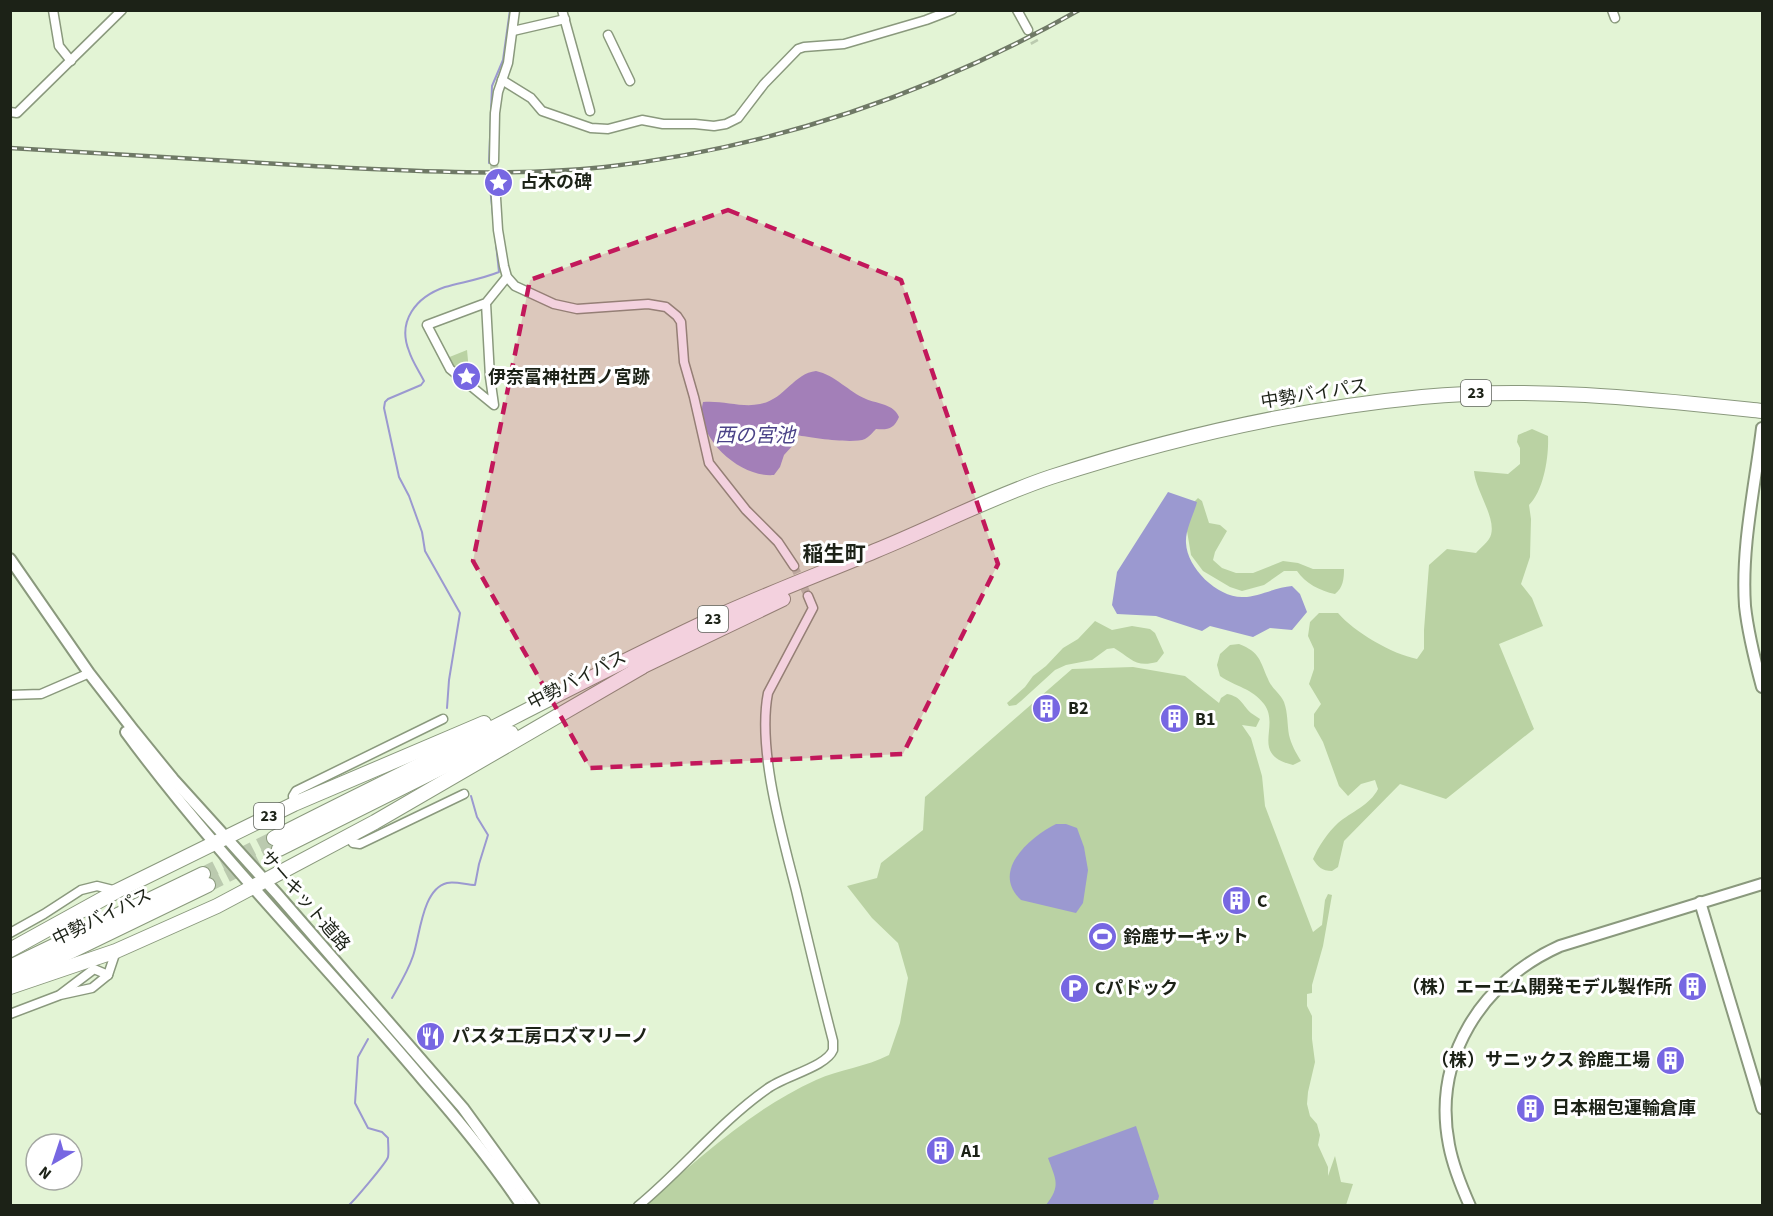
<svg xmlns="http://www.w3.org/2000/svg" width="1773" height="1216" font-family="'Source Sans 3','Noto Sans JP',sans-serif">
<style>
.green{fill:#bad2a3}
.water{fill:#9b99d0}
.lines{fill:none;stroke-linecap:round;stroke-linejoin:round}
.stream{stroke:#9b99d0;stroke-width:2}
.minor-tunnel{stroke:#bbcaaf;stroke-width:8;stroke-dasharray:8 4;stroke-linecap:butt}
.trunk-tunnel{stroke:#bbcaaf;stroke-width:14;stroke-dasharray:14 7;stroke-linecap:butt}
.minor-casing{stroke:#8a997d;stroke-width:11}
.tertiary-casing{stroke:#8a997d;stroke-width:14}
.trunk-casing{stroke:#8a997d;stroke-width:16}
.minor{stroke:#fff;stroke-width:8}
.tertiary{stroke:#fff;stroke-width:10}
.trunk{stroke:#fff;stroke-width:14}
.rail-casing{stroke:#6f7966;stroke-width:4.5}
.rail{stroke:#fff;stroke-width:2;stroke-dasharray:7;stroke-linecap:butt}
.marked{fill:#c2185b;fill-opacity:0.2;stroke:#c2185b;stroke-width:4.5;stroke-dasharray:12 8;stroke-linejoin:round}
.labels{text-anchor:middle;dominant-baseline:central;stroke-width:6;stroke-linejoin:round;paint-order:stroke}
.shield{fill:#fff;stroke:#60645d;stroke-width:1.5}
.shield-label{font-size:16px;font-weight:bold;fill:#1c2217}
.poi-label{font-size:18px;font-weight:bold;fill:#1c2217;stroke:#fff;text-anchor:start}
.street-label{font-size:18px;fill:#1c2217;stroke:#fff}
.water-label{font-size:20px;font-style:italic;fill:#4b4388;stroke:#fff}
.quarter-label{font-size:21px;font-weight:bold;fill:#1c2217;stroke:#fff}
</style>
<rect width="100%" height="100%" fill="#e3f4d5"/>
<!-- green -->
<g class="green">
<path d="M467,350L470,382L452,368L447,358Z"/>
<path d="M1532,429L1548,436C1549,456 1544,490 1529,505L1531,519L1530,557L1521,584L1532,598L1543,626L1499,644L1534,729L1446,799L1400,784L1344,841L1338,867L1332,871C1322,871 1318,867 1313,859C1318,847 1328,832 1338,823C1351,812 1370,805 1378,789L1375,780L1361,784L1348,796L1339,786L1323,742L1314,726V714L1321,704L1309,684L1314,669V649L1308,636L1310,622L1319,613H1338C1354,632 1392,654 1417,659L1424,649V630L1429,565L1447,549L1476,553C1480,548 1486,544 1489,539C1500,522 1475,491 1474,471L1508,474L1520,464V448L1517,442L1518,435Z"/>
<path d="M1198,498L1202,501L1209,523L1220,525L1227,531L1215,552L1213,560L1222,568L1236,573H1253L1283,561L1298,563L1313,569H1344C1344,579 1343,588 1335,594C1320,591 1305,583 1297,571H1284L1264,585L1242,591L1230,587L1203,571L1191,555L1186,525L1194,502Z"/>
<path d="M1095,621L1112,630L1132,626L1150,629L1155,633L1164,653L1157,662C1135,668 1131,658 1114,648L1107,649L1092,660L1066,665L1055,670L1021,701L1016,705L1009,706L1007,703L1025,687L1033,676L1046,666L1063,648L1078,639Z"/>
<path d="M1239,644C1260,652 1260,661 1268,679C1271,688 1280,693 1284,702C1288,713 1287,724 1289,735C1291,744 1296,753 1301,761L1293,765C1249,754 1281,727 1264,704C1252,688 1236,687 1220,676L1217,665L1220,654L1230,645Z"/>
<path d="M1133,667L1185,676L1219,703L1221,698L1227,694C1242,697 1242,705 1251,713C1254,715 1257,717 1260,719L1256,727L1242,725L1251,738L1262,776L1265,806L1313,932L1322,925L1325,900L1328,894L1332,895L1323,946L1312,985V993L1307,994V1006L1312,1016V1039L1315,1062L1308,1092L1307,1104L1310,1116L1317,1124L1320,1135L1318,1145L1328,1167V1176L1335,1156L1341,1182L1353,1184L1346,1205L643,1206C698,1160 750,1110 816,1080C840,1069 866,1067 889,1055L900,1023L908,978L898,943L872,918L847,886L877,878L881,863L923,830L925,797L1072,669Z"/>
</g>
<!-- water -->
<g class="water">
<path d="M816,371C835,375 849,392 866,399C878,404 894,404 899,417C894,429 888,430 876,429C873,432 869,437 865,439C853,444 812,438 797,435L794,444L784,455L780,467L774,475C740,478 694,437 703,402C722,400 742,408 760,404C784,400 794,373 816,371Z"/>
<path d="M1168,492L1197,502C1194,514 1185,530 1186,543C1187,568 1217,597 1242,597C1256,598 1276,587 1292,586L1300,594L1307,612L1292,630L1270,628L1253,637L1210,626L1202,631L1156,616L1117,614L1112,605L1117,572Z"/>
<path d="M1056,824H1066L1077,828L1084,847L1088,870L1083,903L1076,913L1021,900C990,871 1030,837 1056,824Z"/>
<path d="M1136,1126L1159,1196L1158,1200H1154L1153,1205H1046C1061,1186 1056,1180 1048,1158Z"/>
</g>
<g class="lines">
<!-- stream -->
<g class="stream">
<path d="M489,163L492,86L503,60L510,10"/>
<path d="M447,708L449,680L460,613L425,551L422,532L409,496L399,477L384,408L385,402L388,399L421,385L424,381C419,371 412,361 409,351C397,321 416,297 445,287C463,282 482,279 499,272L489,178"/>
<path d="M392,998C400,984 408,971 413,956C420,936 422,889 447,883C455,881 467,885 475,885L479,864L488,835L477,817L471,796"/>
<path d="M348,1206C353,1202 387,1162 388,1157C389,1152 388,1144 388,1138L382,1132L368,1128L355,1103L358,1057L368,1039"/>
</g>
<!-- minor-tunnel -->
<g class="minor-tunnel">
<path d="M1028,30L1035,43"/>
<path d="M494,161L495,182"/>
<path d="M794,566L808,596"/>
</g>
<!-- trunk-tunnel -->
<g class="trunk-tunnel">
<path d="M203,874L274,838"/>
<path d="M208,885L279,849"/>
</g>
<defs>
<g id="minor">
<path d="M53,10L59,46L71,61"/>
<path d="M562,10L590,111"/>
<path d="M1017,10L1028,30"/>
<path d="M1612,10L1615,18"/>
<path d="M513,31L565,19"/>
<path d="M608,35L630,81"/>
<path d="M502,80L531,98L542,111L591,128L608,129L642,120L663,124H695L714,126L726,124L738,118L764,84L798,49L804,47L844,44L926,20L952,10"/>
<path d="M10,112L17,113L122,10"/>
<path d="M494,161L495,113L498,92L508,63L515,10"/>
<path d="M495,182L498,230L504,266L507,277L515,286L554,304L577,309L648,304L666,307L677,316L681,322L684,362L694,397L709,463L746,510L778,542L794,566"/>
<path d="M486,303L427,325L450,369L494,405L490,377L486,303L507,277"/>
<path d="M10,695L41,694L85,675"/>
<path d="M294,804L293,796L296,791L443,719"/>
<path d="M349,837L353,843L360,844L464,794"/>
<path d="M10,933L44,914L81,890L97,886L117,891"/>
<path d="M61,994L94,969L108,975"/>
<path d="M10,1014L60,995L92,988L108,975L116,951"/>
<path d="M638,1206C683,1169 720,1122 767,1089C784,1076 826,1067 833,1050V1041C820,991 808,941 796,890C782,835 757,749 768,693L813,608L808,596"/>
</g>
<g id="tertiary">
<path d="M1762,428C1755,486 1741,547 1745,606C1748,634 1755,661 1762,687"/>
<path d="M10,559L89,673L134,731L173,779L278,895L463,1108L534,1206"/>
<path d="M126,732C216,855 326,964 424,1081C459,1121 492,1161 522,1206"/>
<path d="M1700,902L1762,1108"/>
<path d="M1470,1206C1461,1186 1453,1166 1449,1145C1432,1058 1482,981 1560,946L1762,884"/>
</g>
<g id="trunk">
<path d="M635,670L783,599"/>
<path d="M274,838C340,804 407,772 473,738C553,697 632,656 714,618C767,594 822,573 875,551C934,527 991,497 1051,477C1171,438 1296,409 1422,397C1536,386 1649,399 1762,411"/>
<path d="M279,849L511,733"/>
<path d="M10,950L117,891L294,804L484,723"/>
<path d="M10,967L203,874"/>
<path d="M16,978L208,885"/>
<path d="M10,987L116,951L217,906L375,822L642,667"/>
</g>
</defs>
<!-- minor casing -->
<use href="#minor" class="minor-casing"/>
<!-- tertiary casing -->
<use href="#tertiary" class="tertiary-casing"/>
<!-- trunk casing -->
<use href="#trunk" class="trunk-casing"/>
<!-- minor -->
<use href="#minor" class="minor"/>
<!-- tertiary -->
<use href="#tertiary" class="tertiary"/>
<!-- trunk -->
<use href="#trunk" class="trunk"/>
<defs>
<path id="rail" d="M10,148C111,154 212,160 313,166C410,171 509,177 605,167C772,148 933,93 1079,10"/>
</defs>
<!-- rail casing -->
<use href="#rail" class="rail-casing"/>
<!-- rail -->
<use href="#rail" class="rail"/>
</g>
<!-- marked area -->
<path class="marked" d="M728,210L901,280L998,564L903,754L590,768L473,561L530,280Z"/>
<!-- icons -->
<defs>
<symbol id="sight-disc" viewBox="-11 -11 22 22"><circle r="9.5" fill="#7767e2" stroke="#fff"/><path d="M0-6L1.8-2.2L6-1.7L2.9 1.2L3.7 5.4L0 3.3L-3.7 5.4L-2.9 1.2L-6-1.7L-1.8-2.2Z" fill="#fff"/></symbol>
<symbol id="building-disc" viewBox="-11 -11 22 22"><circle r="9.5" fill="#7767e2" stroke="#fff"/><path d="M-4-6H4V6H1V3H-1V6H-4ZM-2.5-4.3h1.7v1.8h-1.7ZM.8-4.3h1.7v1.8H.8ZM-2.5-1h1.7V.8h-1.7ZM.8-1h1.7V.8H.8Z" fill="#fff"/></symbol>
<symbol id="stadium-disc" viewBox="-11 -11 22 22"><circle r="9.5" fill="#7767e2" stroke="#fff"/><path d="M0-5a6.5 5 0 1 0 0 10a6.5 5 0 1 0 0-10ZM-3.5-1.8h7v3.6h-7Z" fill="#fff"/></symbol>
<symbol id="parking-disc" viewBox="-11 -11 22 22"><circle r="9.5" fill="#7767e2" stroke="#fff"/><path d="M-3.5-5.5H1a3.5 3.5 0 0 1 0 7H-1V5.5H-3.5ZM-1-3.4V-.6H.8a1.4 1.4 0 0 0 0-2.8Z" fill="#fff"/></symbol>
<symbol id="restaurant-disc" viewBox="-11 -11 22 22"><circle r="9.5" fill="#7767e2" stroke="#fff"/><path d="M-5-6h1v4h1v-4h1v4h1v-4h1v5L-1.5 .5V6h-2V.5L-5-1ZM5-6V6H3V1.5H1.5Q1.5-4 5-6Z" fill="#fff"/></symbol>
</defs>
<g fill-rule="evenodd">
<use href="#sight-disc" x="482" y="166" width="33" height="33"/>
<use href="#sight-disc" x="450" y="360" width="33" height="33"/>
<use href="#building-disc" x="1030" y="692" width="33" height="33"/>
<use href="#building-disc" x="1158" y="702" width="33" height="33"/>
<use href="#building-disc" x="1220" y="884" width="33" height="33"/>
<use href="#stadium-disc" x="1086" y="920" width="33" height="33"/>
<use href="#building-disc" x="1676" y="970" width="33" height="33"/>
<use href="#parking-disc" x="1058" y="972" width="33" height="33"/>
<use href="#restaurant-disc" x="414" y="1020" width="33" height="33"/>
<use href="#building-disc" x="1654" y="1044" width="33" height="33"/>
<use href="#building-disc" x="1514" y="1092" width="33" height="33"/>
<use href="#building-disc" x="924" y="1134" width="33" height="33"/>
</g>
<g class="labels">
<!-- shield labels -->
<g class="shield">
<rect x="1461" y="380" width="30" height="26" rx="4.5"/>
<rect x="698" y="606" width="30" height="26" rx="4.5"/>
<rect x="254" y="803" width="30" height="26" rx="4.5"/>
</g>
<g class="shield-label">
<text x="1476" y="393">23</text>
<text x="713" y="619">23</text>
<text x="269" y="816">23</text>
</g>
<!-- poi labels -->
<g class="poi-label">
<text x="520" y="182">占木の碑</text>
<text x="488" y="377">伊奈冨神社西ノ宮跡</text>
<text x="1068" y="708">B2</text>
<text x="1195" y="719">B1</text>
<text x="1257" y="901">C</text>
<text x="1123" y="937">鈴鹿サーキット</text>
<text x="1672" y="987" text-anchor="end">（株）エーエム開発モデル製作所</text>
<text x="1095" y="988">Cパドック</text>
<text x="452" y="1036">パスタ工房ロズマリーノ</text>
<text x="1650" y="1060" text-anchor="end">（株）サニックス 鈴鹿工場</text>
<text x="1552" y="1108">日本梱包運輸倉庫</text>
<text x="961" y="1151">A1</text>
</g>
<!-- street labels -->
<g class="street-label">
<text transform="translate(1314 394) rotate(-9)">中勢バイパス</text>
<text transform="translate(577 680) rotate(-27)">中勢バイパス</text>
<text transform="translate(305 901) rotate(49)">サーキット道路</text>
<text transform="translate(102 917) rotate(-26)">中勢バイパス</text>
</g>
<!-- water labels -->
<g class="water-label">
<text x="755" y="436">西の宮池</text>
</g>
<!-- quarter labels -->
<g class="quarter-label">
<text x="834" y="554">稲生町</text>
</g>
</g>
<!-- border -->
<rect width="1773" height="1216" fill="none" stroke="#1c2217" stroke-width="24"/>
<!-- north arrow -->
<g transform="translate(54 1162) rotate(219)"><circle r="28" fill="#ffffff" stroke="#a4a7a2" stroke-width="1.5"/>
<path d="M0-4.5L10 22L0 15L-10 22Z" fill="#7767e2"/>
<text y="-9" font-size="16" font-weight="bold" text-anchor="middle" fill="#1c2217">N</text>
</g>
</svg>
